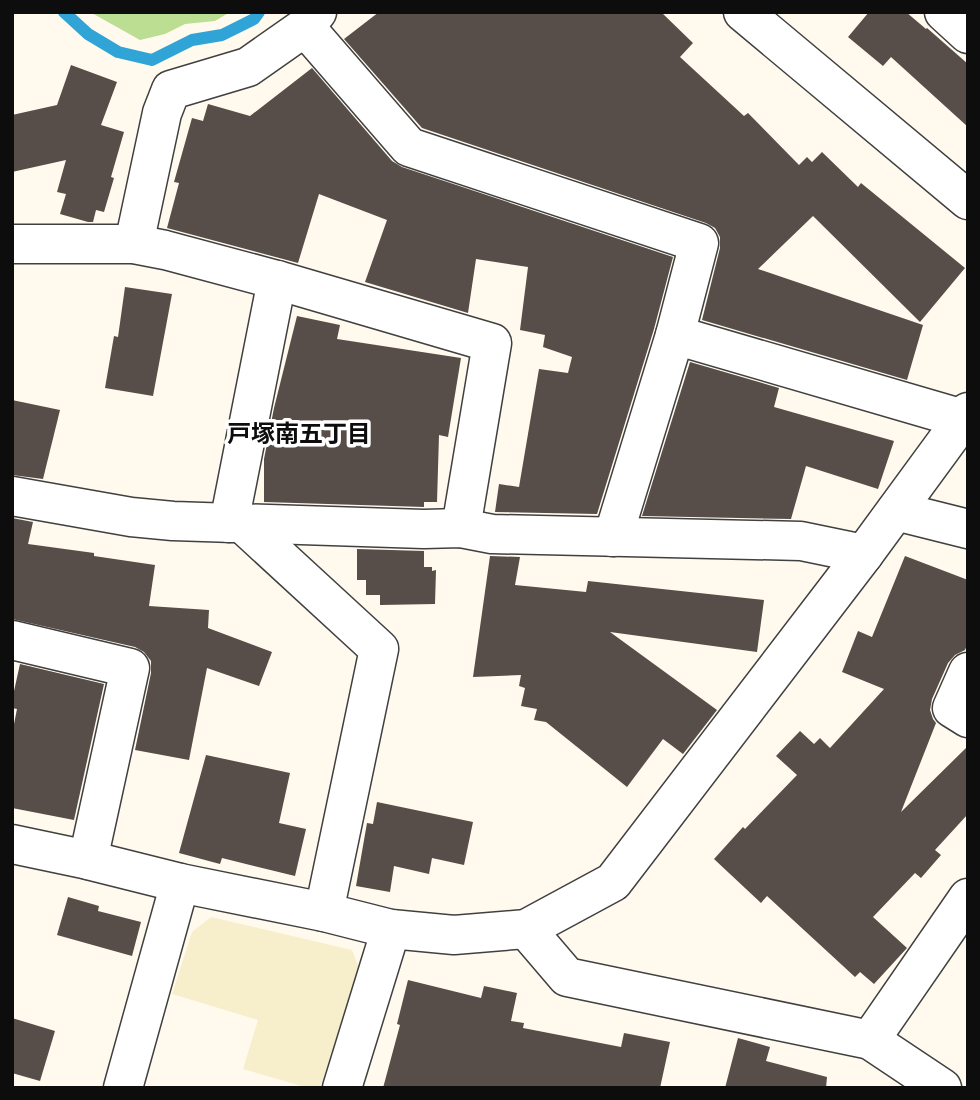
<svg xmlns="http://www.w3.org/2000/svg" width="980" height="1100" font-family="'IBM Plex Serif','Noto Sans JP',serif">
<style>
.farmland{fill:#f7efcb}
.forest{fill:#bcde92}
.lines{fill:none;stroke-linecap:round;stroke-linejoin:round}
.stream{stroke:#30a4d6;stroke-width:12}
.building{fill:#574d49}
.street-casing{stroke:#404040;stroke-width:41}
.street{stroke:#fff;stroke-width:38}
.labels{text-anchor:middle;dominant-baseline:central;stroke-width:7;stroke-linejoin:round;paint-order:stroke}
.neighbourhood-label{font-size:24px;font-weight:bold;fill:#0d0d0d;stroke:#fff}
</style>
<rect width="100%" height="100%" fill="#fffaed"/>
<!-- farmland -->
<path class="farmland" d="M211,917L352,950L359,968L320,1088H308L243,1069L258,1020L172,994L192,932Z"/>
<!-- forest -->
<path class="forest" d="M90,12H230L215,21L185,24L165,34L140,40Z"/>
<g class="lines">
<!-- stream -->
<path class="stream" d="M64,12L88,34L118,52L152,60L192,40L222,35L254,19L259,12"/>
</g>
<!-- building -->
<g class="building">
<path d="M379,12H661L693,43L680,57L744,116L748,113L799,165L807,157L812,162L822,152L858,187L861,183L965,268L920,322L813,216L758,269L923,325L907,380L702,320L720,248V237L715,228L706,223L422,128L344,39Z"/>
<path d="M869,12H906L926,29L927,28L968,64V127L891,57L883,66L848,37Z"/>
<path d="M71,65L117,82L101,125L124,132L111,177L114,178L104,212L96,210L93,222H88L60,214L66,194L57,192L66,160L12,172V115L57,105Z"/>
<path d="M312,68L392,161L402,167L673,257L654,329L597,514L495,512L499,484L519,487L539,369L568,373L572,357L543,347L545,335L520,330L528,267L476,259L468,313L365,282L387,220L319,194L298,263L167,228L179,183L174,182L192,118L203,121L208,104L250,116Z"/>
<path d="M125,287L172,294L153,396L105,388L114,336L118,337Z"/>
<path d="M297,316L340,325L337,339L461,358L448,437L439,435L437,502H424V507L264,502V459L274,408Z"/>
<path d="M690,362L779,388L774,407L894,441L878,489L806,466L791,519L642,516Z"/>
<path d="M12,400L60,410L43,479L12,475Z"/>
<path d="M12,518L33,522L28,544L94,553V556L155,565L149,606L209,610L208,628L272,652L259,686L207,668L189,760L135,750L151,673V661L144,652L135,647L12,619Z"/>
<path d="M357,549L424,551V567H432V571L436,570L435,604L380,605V595H366V580H357Z"/>
<path d="M490,556L520,557L515,585L586,592L588,581L764,600L757,652L610,632L717,710L683,754L663,739L627,787L546,722L534,720L537,709L521,706L525,688L519,686L521,675L473,677Z"/>
<path d="M905,556L968,580V643L965,650L955,655L948,663L932,699L930,710L933,719L936,723L901,812L968,746V814L935,850L941,855L921,878L915,873L873,917L907,948L874,984L860,972L855,977L767,896L761,903L714,859L743,827L745,829L797,775L776,756L800,731L814,744L820,738L830,748L884,689L842,672L858,631L872,637Z"/>
<path d="M20,664L104,684L74,820L12,808V734L17,709L12,708V700Z"/>
<path d="M206,755L290,773L279,823L306,829L295,876L222,858L220,864L179,853Z"/>
<path d="M377,802L473,822L464,865L432,858L429,874L394,866L390,892L356,886L367,823L373,824Z"/>
<path d="M68,897L99,906L98,911L141,922L132,956L57,935Z"/>
<path d="M408,980L481,998L484,986L517,993L511,1021L524,1023L523,1028L621,1047L624,1033L670,1042L660,1088H383L400,1025L397,1024Z"/>
<path d="M12,1018L55,1031L40,1081L12,1073Z"/>
<path d="M738,1038L770,1047L766,1061L827,1077L826,1088H725Z"/>
</g>
<g class="lines">
<defs>
<g id="street">
<path d="M743,12L968,200"/>
<path d="M944,12L968,34"/>
<path d="M305,27L409,147L699,243L675,335L613,537"/>
<path d="M12,244H134L165,250L277,280L492,343L461,528"/>
<path d="M134,244L162,113L171,90L248,67L305,27L317,12"/>
<path d="M675,335L963,419"/>
<path d="M12,496L131,517L173,521L424,529L461,528L492,534L801,541L864,554"/>
<path d="M896,511L968,529"/>
<path d="M229,523L277,280"/>
<path d="M242,523L379,649L324,912"/>
<path d="M12,640L130,668L88,860"/>
<path d="M968,672L952,708L968,718"/>
<path d="M12,844L88,860L180,883L324,912L391,929L454,935L526,929L613,882L864,554L968,412"/>
<path d="M526,929L567,977L870,1040L942,1088"/>
<path d="M870,1040L968,898"/>
<path d="M123,1088L180,883"/>
<path d="M342,1088L391,929"/>
</g>
</defs>
<!-- street casing -->
<use href="#street" class="street-casing"/>
<!-- street -->
<use href="#street" class="street"/>
</g>
<g class="labels">
<!-- neighbourhood labels -->
<g class="neighbourhood-label">
<text x="299" y="433">戸塚南五丁目</text>
</g>
</g>
<!-- border -->
<rect width="980" height="1100" fill="none" stroke="#0d0d0d" stroke-width="28"/>
</svg>
